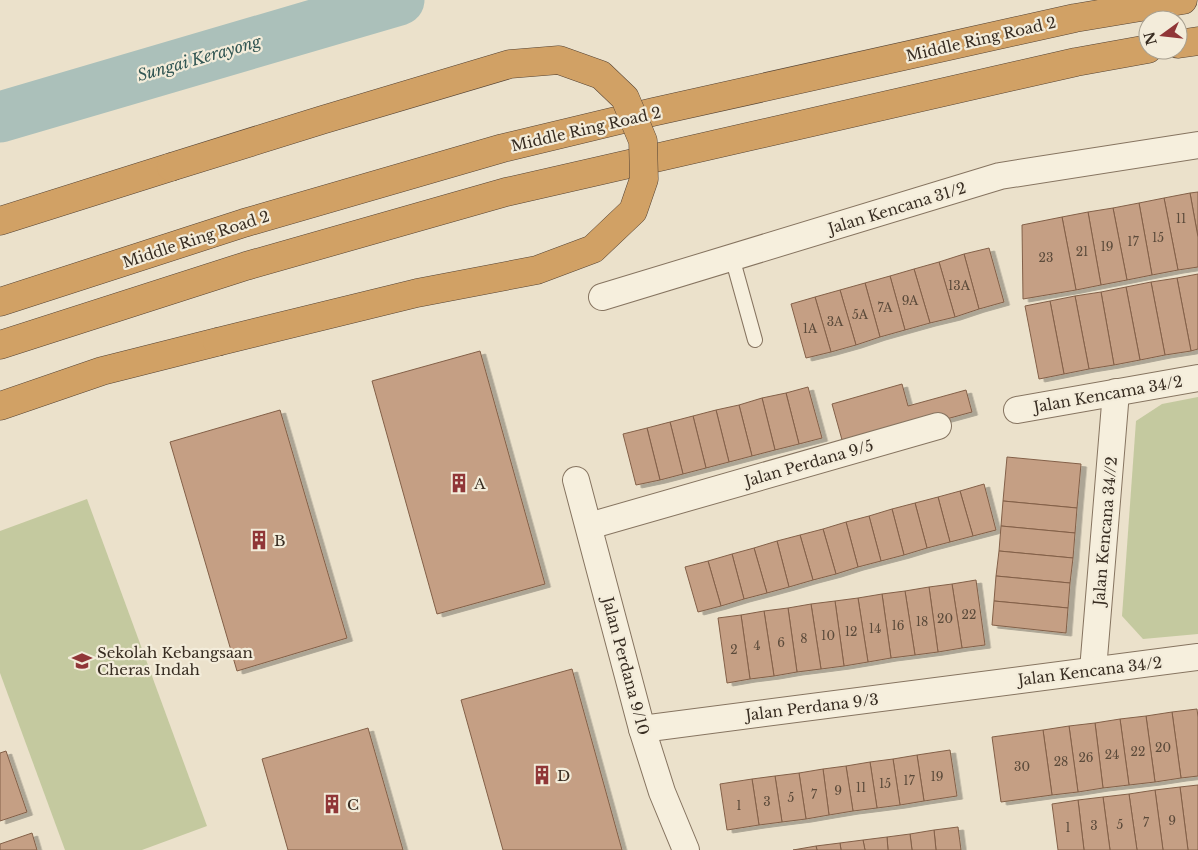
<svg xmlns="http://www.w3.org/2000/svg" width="1198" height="850" font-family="'Libre Baskerville',serif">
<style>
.green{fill:#c4c99f}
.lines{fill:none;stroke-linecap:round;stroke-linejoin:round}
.river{stroke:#abc0ba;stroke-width:51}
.building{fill:#c59f84;stroke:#836048;filter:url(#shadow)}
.lane-casing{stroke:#867460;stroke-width:16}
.street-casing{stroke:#867460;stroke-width:28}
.highway-casing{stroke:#554334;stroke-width:29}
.lane{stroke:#f6efdd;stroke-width:14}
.street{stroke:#f6efdd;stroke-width:26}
.highway{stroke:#d1a165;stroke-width:28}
.highway-bridge-casing{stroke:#554334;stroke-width:29;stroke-linecap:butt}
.highway-bridge{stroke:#d1a165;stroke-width:28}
.labels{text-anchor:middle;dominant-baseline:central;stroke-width:4.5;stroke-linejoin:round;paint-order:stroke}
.number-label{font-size:12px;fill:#5b4a3a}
.street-label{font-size:15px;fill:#382d22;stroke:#f3ecda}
.poi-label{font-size:15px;fill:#382d22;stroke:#f3ecda;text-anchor:start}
.water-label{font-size:16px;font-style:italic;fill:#335754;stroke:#f3ecda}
</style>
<defs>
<filter id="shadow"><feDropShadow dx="5.5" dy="3" stdDeviation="0" flood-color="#0004"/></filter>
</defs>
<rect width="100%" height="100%" fill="#ebe1cb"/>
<!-- green -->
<g class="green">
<path d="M1198,397V634L1143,639L1122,616L1136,421L1162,404Z"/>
<path d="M87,499L207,826L142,850H65L0,673V531Z"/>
</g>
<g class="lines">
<!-- river -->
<path class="river" d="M0,117L399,0"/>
</g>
<!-- building -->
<g class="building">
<path d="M1198,192V237L1190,193Z"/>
<path d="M1190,193L1198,237V267L1178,270L1164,198Z"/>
<path d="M1164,198L1178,270L1152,275L1139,203Z"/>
<path d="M1139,203L1152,275L1127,280L1113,208Z"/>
<path d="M1113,208L1127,280L1101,285L1088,212Z"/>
<path d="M1088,212L1101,285L1076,290L1062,217Z"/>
<path d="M1062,217L1076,290L1023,299L1022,225Z"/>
<path d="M989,248L1004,302L979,309L964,254Z"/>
<path d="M964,254L979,309L955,317L939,262Z"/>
<path d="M939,262L955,317L930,323L914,269Z"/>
<path d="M914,269L930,323L905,330L890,276Z"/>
<path d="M1198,274V349L1191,351L1177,278Z"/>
<path d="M890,276L905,330L880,337L865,283Z"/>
<path d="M1177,278L1191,351L1165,355L1151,282Z"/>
<path d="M1151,282L1165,355L1140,360L1126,287Z"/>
<path d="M865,283L880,337L856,345L840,290Z"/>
<path d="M1126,287L1140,360L1114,365L1101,292Z"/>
<path d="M840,290L856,345L831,352L815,297Z"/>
<path d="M1101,292L1114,365L1089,369L1075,296Z"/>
<path d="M1075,296L1089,369L1064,374L1050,301Z"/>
<path d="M815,297L831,352L806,358L791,304Z"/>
<path d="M1050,301L1064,374L1039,379L1025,306Z"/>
<path d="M480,351L545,584L437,614L372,381Z"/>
<path d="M902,384L908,406L966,390L972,412L844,447L832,404Z"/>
<path d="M808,387L822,438L799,444L786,393Z"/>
<path d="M786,393L799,444L775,450L762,398Z"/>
<path d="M762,398L775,450L752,456L739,405Z"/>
<path d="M739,405L752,456L729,462L716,410Z"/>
<path d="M280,410L347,638L237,671L170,442Z"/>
<path d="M716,410L729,462L706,468L693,416Z"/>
<path d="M693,416L706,468L683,474L670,422Z"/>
<path d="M670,422L683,474L660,480L647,428Z"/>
<path d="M647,428L660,480L636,485L623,434Z"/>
<path d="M1007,457L1081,464L1077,508L1003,501Z"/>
<path d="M984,484L996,530L973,536L960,491Z"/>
<path d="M960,491L973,536L950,542L938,497Z"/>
<path d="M938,497L950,542L927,548L915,503Z"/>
<path d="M1003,501L1077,508L1075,533L1001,526Z"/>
<path d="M915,503L927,548L904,555L892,509Z"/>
<path d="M892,509L904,555L881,561L869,516Z"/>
<path d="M869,516L881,561L858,567L846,522Z"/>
<path d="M846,522L858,567L836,574L823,529Z"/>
<path d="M1001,526L1075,533L1073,558L999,551Z"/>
<path d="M823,529L836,574L813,580L800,535Z"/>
<path d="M800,535L813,580L789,587L777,541Z"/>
<path d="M777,541L789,587L767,593L754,548Z"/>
<path d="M754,548L767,593L744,599L732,554Z"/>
<path d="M999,551L1073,558L1070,583L996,576Z"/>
<path d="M732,554L744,599L721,606L708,561Z"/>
<path d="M708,561L721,606L698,612L685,567Z"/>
<path d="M996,576L1070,583L1068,608L994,601Z"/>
<path d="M976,580L985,645L962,648L952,584Z"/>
<path d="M952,584L962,648L938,652L929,587Z"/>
<path d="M929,587L938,652L915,655L905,591Z"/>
<path d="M905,591L915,655L891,658L882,594Z"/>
<path d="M882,594L891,658L868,662L858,598Z"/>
<path d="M858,598L868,662L844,666L835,601Z"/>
<path d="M835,601L844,666L821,669L811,604Z"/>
<path d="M994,601L1068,608L1066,633L992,625Z"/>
<path d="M811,604L821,669L797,672L788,608Z"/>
<path d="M788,608L797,672L774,676L764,611Z"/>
<path d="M764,611L774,676L750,679L741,615Z"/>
<path d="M741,615L750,679L727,683L718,618Z"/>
<path d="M572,669L622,850H503L461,700Z"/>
<path d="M1197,709L1198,717V776L1181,778L1172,712Z"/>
<path d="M1172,712L1181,778L1155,782L1146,716Z"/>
<path d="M1146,716L1155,782L1129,785L1120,719Z"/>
<path d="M1120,719L1129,785L1103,788L1095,723Z"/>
<path d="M1095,723L1103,788L1078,792L1069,726Z"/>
<path d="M1069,726L1078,792L1052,795L1043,730Z"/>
<path d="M368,728L403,850H288L262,759Z"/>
<path d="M1043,730L1052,795L1001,802L992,737Z"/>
<path d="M950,750L957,796L924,801L917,755Z"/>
<path d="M6,751L27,812L0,821V753Z"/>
<path d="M917,755L924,801L900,805L893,759Z"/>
<path d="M893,759L900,805L877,808L870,762Z"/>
<path d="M870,762L877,808L853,811L846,766Z"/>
<path d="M846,766L853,811L829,815L823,769Z"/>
<path d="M823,769L829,815L806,819L799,773Z"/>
<path d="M799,773L806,819L782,822L775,776Z"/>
<path d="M775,776L782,822L759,825L752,779Z"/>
<path d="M752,779L759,825L727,830L720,784Z"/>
<path d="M1198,785V850H1188L1180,787Z"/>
<path d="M1180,787L1188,850H1163L1155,790Z"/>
<path d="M1155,790L1163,850H1137L1129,794Z"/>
<path d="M1129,794L1137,850H1110L1103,797Z"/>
<path d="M1103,797L1110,850H1084L1078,800Z"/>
<path d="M1078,800L1084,850H1058L1052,804Z"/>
<path d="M958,827L961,850H936L934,830Z"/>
<path d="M934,830L936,850H912L910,834Z"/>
<path d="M32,833L37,850H0V844Z"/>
<path d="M910,834L912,850H888L887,837Z"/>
<path d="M887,837L888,850H865L863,840Z"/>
<path d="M863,840L865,850H841L840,843Z"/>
<path d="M840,843L841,850H817L816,846Z"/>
<path d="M816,846L817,850H793Z"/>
</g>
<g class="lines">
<defs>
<path id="lane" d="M732,257L755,340"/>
<g id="street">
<path d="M602,297L1000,176L1198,145"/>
<path d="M1017,410L1198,378"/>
<path d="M576,480L642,729L662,792L686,850"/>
<path d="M589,526L938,426"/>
<path d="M1093,670L1116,392"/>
<path d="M642,729L1198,657"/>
</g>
<g id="highway">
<path d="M1178,44L1198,41"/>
<path d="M0,221L171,167"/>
<path d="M0,302L244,223L503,148L653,112L1075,18L1183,0"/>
<path d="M0,345L246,266L506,192L1076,62L1148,49"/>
<path d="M0,406L102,371L217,342"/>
</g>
</defs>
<!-- lane casing -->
<use href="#lane" class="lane-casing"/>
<!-- street casing -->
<use href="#street" class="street-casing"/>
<!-- highway casing -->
<use href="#highway" class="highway-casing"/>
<!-- lane -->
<use href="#lane" class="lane"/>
<!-- street -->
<use href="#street" class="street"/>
<!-- highway -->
<use href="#highway" class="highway"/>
<defs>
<path id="highway-bridge" d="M171,167L322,120L510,64L559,60L601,75L625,98L643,141L644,179L633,211L593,249L537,270L417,293L217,342"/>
</defs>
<!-- highway-bridge casing -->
<use href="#highway-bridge" class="highway-bridge-casing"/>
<!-- highway-bridge -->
<use href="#highway-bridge" class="highway-bridge"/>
</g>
<!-- icons -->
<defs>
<symbol id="building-bare" viewBox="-9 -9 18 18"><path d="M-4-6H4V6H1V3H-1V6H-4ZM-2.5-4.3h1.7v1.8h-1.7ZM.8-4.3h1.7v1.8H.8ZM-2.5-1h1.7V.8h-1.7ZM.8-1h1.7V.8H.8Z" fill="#903637" stroke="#f3ecda" stroke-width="2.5" paint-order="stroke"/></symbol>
<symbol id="school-bare" viewBox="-9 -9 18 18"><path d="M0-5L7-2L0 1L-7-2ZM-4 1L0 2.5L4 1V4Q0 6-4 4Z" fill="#903637" stroke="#f3ecda" stroke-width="2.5" paint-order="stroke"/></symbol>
</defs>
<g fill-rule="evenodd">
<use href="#building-bare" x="445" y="469" width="28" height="28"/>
<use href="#building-bare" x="245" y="526" width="28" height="28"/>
<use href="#school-bare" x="68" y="647" width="28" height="28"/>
<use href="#building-bare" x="528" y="761" width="28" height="28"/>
<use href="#building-bare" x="318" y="790" width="28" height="28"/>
</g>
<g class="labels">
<!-- number labels -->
<g class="number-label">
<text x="1181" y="218">11</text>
<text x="1158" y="237">15</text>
<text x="1133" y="241">17</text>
<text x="1107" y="246">19</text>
<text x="1082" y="251">21</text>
<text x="1046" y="257">23</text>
<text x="959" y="285">13A</text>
<text x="910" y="300">9A</text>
<text x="885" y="307">7A</text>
<text x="860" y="314">5A</text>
<text x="835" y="321">3A</text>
<text x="810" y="328">1A</text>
<text x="969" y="614">22</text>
<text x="945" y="618">20</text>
<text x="922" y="621">18</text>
<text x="898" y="625">16</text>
<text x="875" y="628">14</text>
<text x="851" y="631">12</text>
<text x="828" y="635">10</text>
<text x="804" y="638">8</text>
<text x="781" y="642">6</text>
<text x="757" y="645">4</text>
<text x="734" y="649">2</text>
<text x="1163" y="747">20</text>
<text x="1138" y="751">22</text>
<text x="1112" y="754">24</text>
<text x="1086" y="757">26</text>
<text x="1061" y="761">28</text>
<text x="1022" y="766">30</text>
<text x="937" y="776">19</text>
<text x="909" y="780">17</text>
<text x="885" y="783">15</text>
<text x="861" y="787">11</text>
<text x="838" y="790">9</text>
<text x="814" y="794">7</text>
<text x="791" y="797">5</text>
<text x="767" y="801">3</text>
<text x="739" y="805">1</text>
<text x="1172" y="820">9</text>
<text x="1146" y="822">7</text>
<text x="1120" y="824">5</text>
<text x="1094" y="825">3</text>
<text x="1068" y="827">1</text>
</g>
<!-- street labels -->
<g class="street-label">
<text transform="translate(981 39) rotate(-13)">Middle Ring Road 2</text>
<text transform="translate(586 129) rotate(-13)">Middle Ring Road 2</text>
<text transform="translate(897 208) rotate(-17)">Jalan Kencana 31/2</text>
<text transform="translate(196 239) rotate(-18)">Middle Ring Road 2</text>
<text transform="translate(1108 394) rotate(-10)">Jalan Kencama 34/2</text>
<text transform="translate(809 463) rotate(-16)">Jalan Perdana 9/5</text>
<text transform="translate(1105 531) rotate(-85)">Jalan Kencana 34//2</text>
<text transform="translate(626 666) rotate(75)">Jalan Perdana 9/10</text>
<text transform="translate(1090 671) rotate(-7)">Jalan Kencana 34/2</text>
<text transform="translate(812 707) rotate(-7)">Jalan Perdana 9/3</text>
</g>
<!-- poi labels -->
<g class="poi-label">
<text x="474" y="483">A</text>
<text x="274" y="540">B</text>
<text x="97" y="652">Sekolah Kebangsaan<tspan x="97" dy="17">Cheras Indah</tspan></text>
<text x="557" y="775">D</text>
<text x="347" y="804">C</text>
</g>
<!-- water labels -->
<g class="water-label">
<text transform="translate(199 58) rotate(-16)">Sungai Kerayong</text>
</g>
</g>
<!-- north arrow -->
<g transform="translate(1163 35) rotate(255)"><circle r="24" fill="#f3ecda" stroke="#a8a090"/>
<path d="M0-4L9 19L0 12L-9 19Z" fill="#903637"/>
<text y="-8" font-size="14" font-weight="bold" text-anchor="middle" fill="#382d22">N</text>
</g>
</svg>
